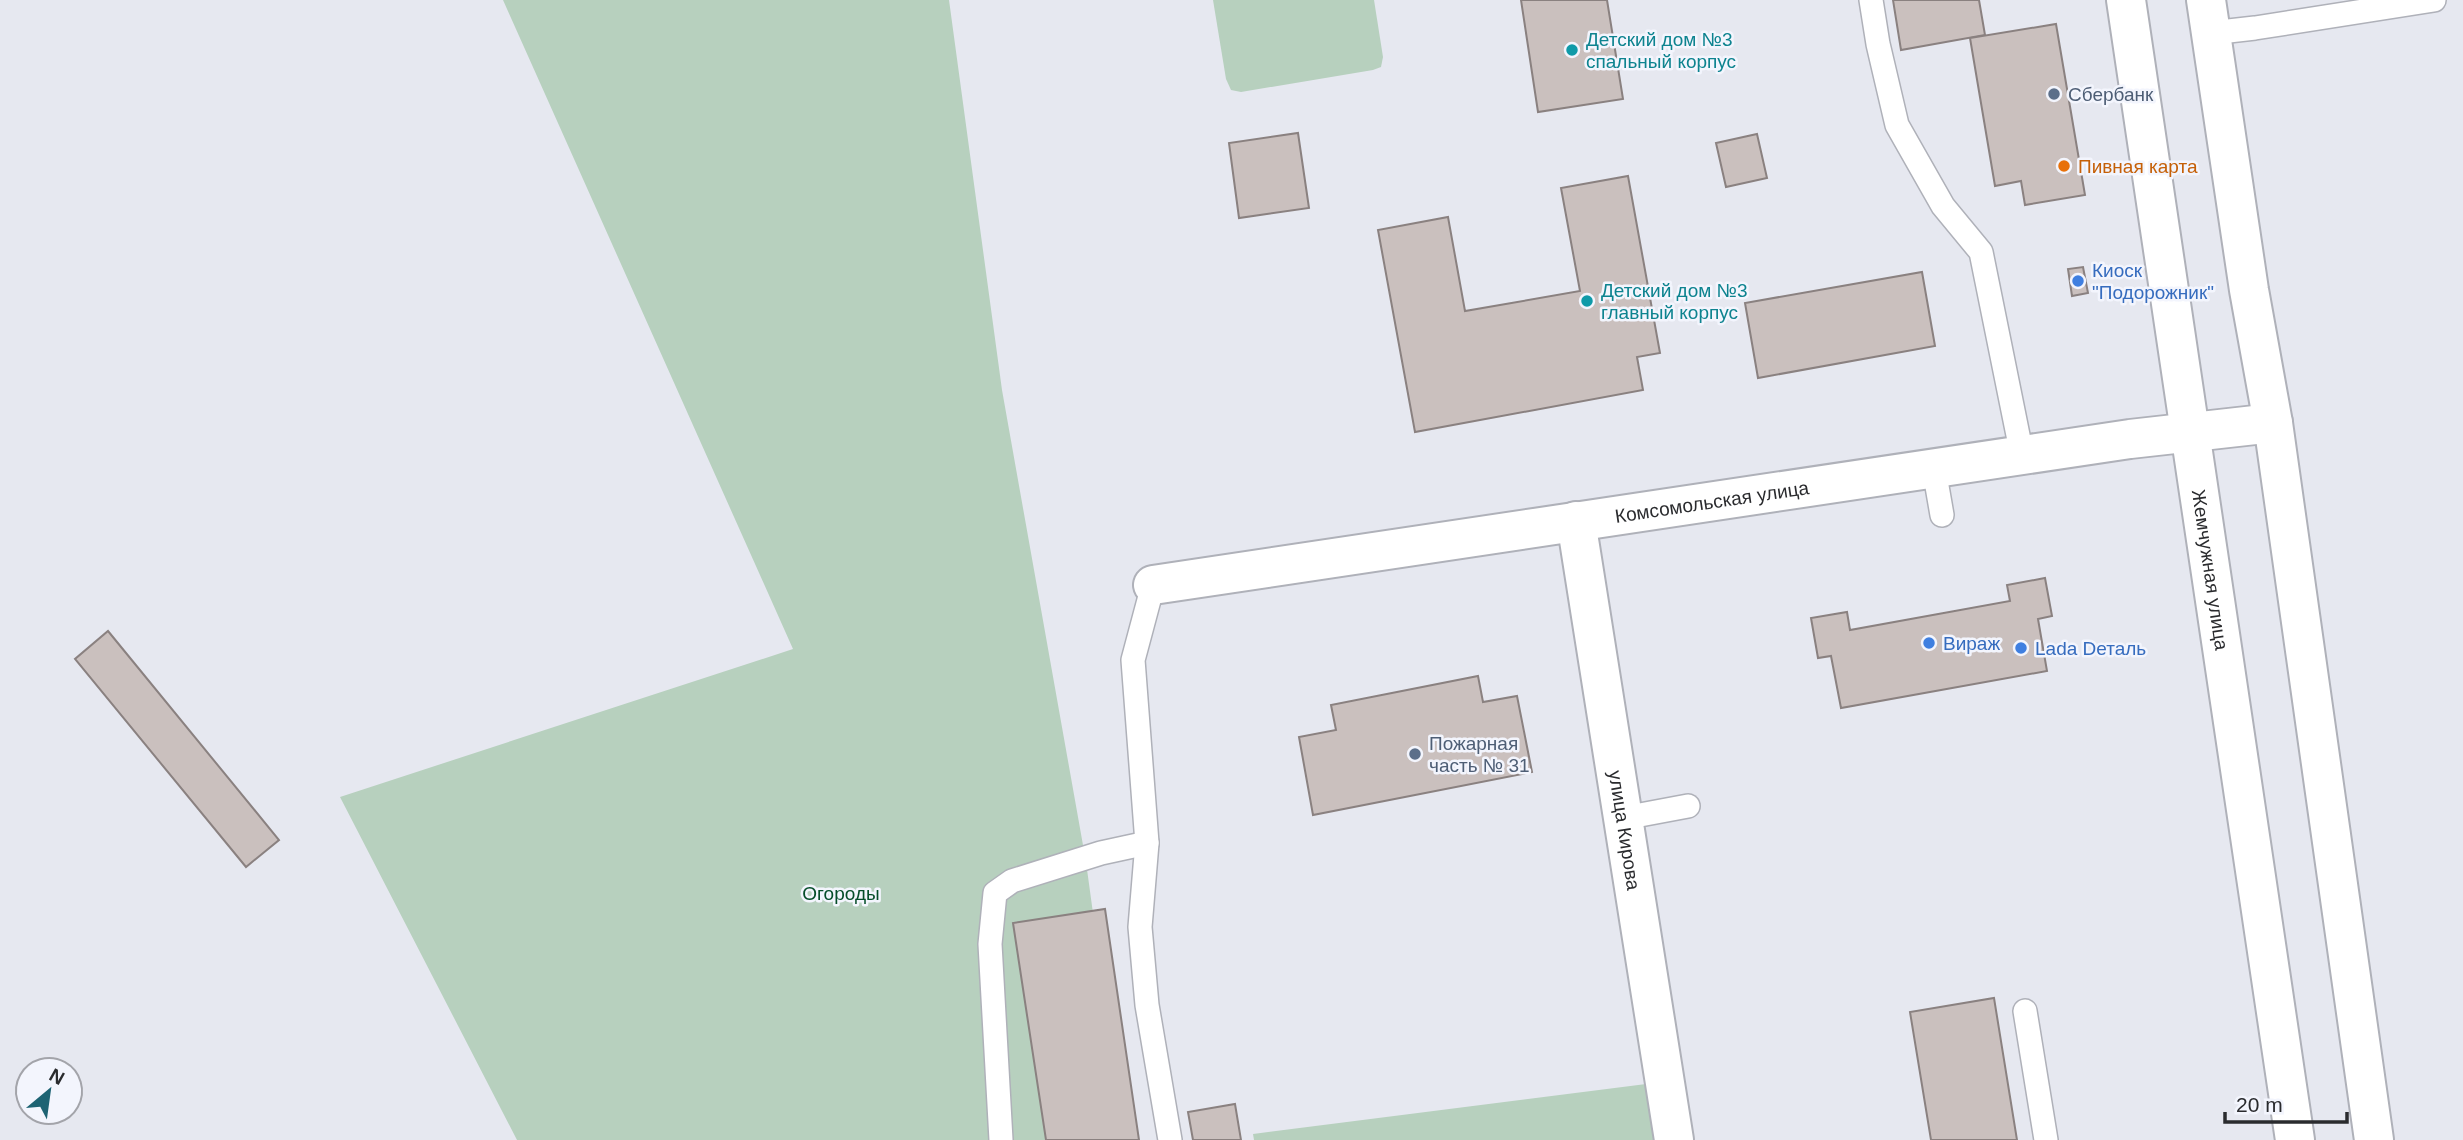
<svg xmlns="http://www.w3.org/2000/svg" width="2463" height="1140" font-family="Helvetica,sans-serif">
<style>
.green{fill:#b7d0be}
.building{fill:#cac0be;stroke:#8a8180;stroke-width:2}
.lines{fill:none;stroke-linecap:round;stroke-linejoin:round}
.lane-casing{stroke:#afb1b9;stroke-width:26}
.street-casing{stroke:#afb1b9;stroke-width:42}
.primary-casing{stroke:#afb1b9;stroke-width:42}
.lane{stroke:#fff;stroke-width:23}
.street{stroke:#fff;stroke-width:38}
.primary{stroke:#fff;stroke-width:38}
.culture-dot{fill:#0f9aa8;stroke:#f3f5fd;stroke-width:2.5}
.service-dot{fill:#5c6f8a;stroke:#f3f5fd;stroke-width:2.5}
.food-dot{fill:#e8710a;stroke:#f3f5fd;stroke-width:2.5}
.shop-dot{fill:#3f7fe0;stroke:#f3f5fd;stroke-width:2.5}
.labels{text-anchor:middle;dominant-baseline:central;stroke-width:5;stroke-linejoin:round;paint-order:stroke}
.culture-label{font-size:19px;fill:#0d838f;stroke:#f3f5fd;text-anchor:start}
.service-label{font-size:19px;fill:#4e5e75;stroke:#f3f5fd;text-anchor:start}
.food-label{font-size:19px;fill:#c56008;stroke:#f3f5fd;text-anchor:start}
.shop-label{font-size:19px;fill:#366cbe;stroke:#f3f5fd;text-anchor:start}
.street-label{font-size:19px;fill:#2a2b2e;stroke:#f3f5fd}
.park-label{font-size:19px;fill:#054d29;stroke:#f3f5fd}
</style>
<rect width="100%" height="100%" fill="#e6e8f0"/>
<!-- green -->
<g class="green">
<path d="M503,0H949L1002,390L1086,862L1124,1140H517L340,797L793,649Z"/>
<path d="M1213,0H1374L1383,57L1381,67L1373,70L1241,92L1231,90L1226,79Z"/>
<path d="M1654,1083L1662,1140H1254L1253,1134Z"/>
</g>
<!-- building -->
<g class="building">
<path d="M1521,0H1607L1623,99L1538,112Z"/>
<path d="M1893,0H1979L1985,35L1901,50Z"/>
<path d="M2056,24L2085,195L2025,205L2021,181L1995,186L1970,38Z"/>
<path d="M1298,133L1309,208L1239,218L1229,143Z"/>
<path d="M1757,134L1767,178L1726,187L1716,143Z"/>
<path d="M1628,176L1660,353L1637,357L1643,390L1415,432L1378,230L1448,217L1465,311L1580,291L1561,188Z"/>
<path d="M2083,267L2088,293L2072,296L2068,269Z"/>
<path d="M1922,272L1935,346L1758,378L1745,303Z"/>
<path d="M2045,578L2052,616L2038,619L2047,671L1841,708L1831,656L1818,658L1811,618L1847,612L1850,630L2010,601L2007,585Z"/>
<path d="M108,631L279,840L246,867L75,659Z"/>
<path d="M1478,676L1483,702L1517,696L1532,772L1313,815L1299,737L1336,730L1331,705Z"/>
<path d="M1105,909L1139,1140H1046L1013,923Z"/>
<path d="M1994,998L2017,1140H1931L1910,1012Z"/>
<path d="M1235,1104L1241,1140H1193L1188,1112Z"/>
</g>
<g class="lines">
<defs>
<g id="lane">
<path d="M1871,0L1878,44L1897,125L1943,206L1981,252L2022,455"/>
<path d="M2211,33L2255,28L2434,0"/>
<path d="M1934,469L1942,515"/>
<path d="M1153,585L1133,660L1147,843L1140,927L1147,1005L1170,1140"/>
<path d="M1624,818L1688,806"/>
<path d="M2025,1011L2046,1140"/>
<path d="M1001,1140L990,944L995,893L1012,881L1101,853L1147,843"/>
</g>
<g id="street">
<path id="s1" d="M1576,521L1674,1140"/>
<path id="s2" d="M1153,585L2130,439L2273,423"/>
</g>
<g id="primary">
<path id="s3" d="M2126,0L2295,1140"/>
<path d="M2206,0L2249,290L2273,423L2374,1140"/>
</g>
</defs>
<!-- lane casing -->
<use href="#lane" class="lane-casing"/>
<!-- street casing -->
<use href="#street" class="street-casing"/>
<!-- primary casing -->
<use href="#primary" class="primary-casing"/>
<!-- lane -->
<use href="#lane" class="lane"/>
<!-- street -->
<use href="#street" class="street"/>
<!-- primary -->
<use href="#primary" class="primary"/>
</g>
<!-- markers -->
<g class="culture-dot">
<circle cx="1572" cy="50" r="7"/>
<circle cx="1587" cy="301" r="7"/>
</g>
<g class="service-dot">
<circle cx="2054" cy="94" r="7"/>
<circle cx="1415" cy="754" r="7"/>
</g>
<circle class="food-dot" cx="2064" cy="166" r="7"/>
<g class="shop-dot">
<circle cx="2078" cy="281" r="7"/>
<circle cx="1929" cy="643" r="7"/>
<circle cx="2021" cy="648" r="7"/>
</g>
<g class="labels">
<!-- culture labels -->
<g class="culture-label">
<text x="1586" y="39">Детский дом №3<tspan x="1586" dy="22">спальный корпус</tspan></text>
<text x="1601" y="290">Детский дом №3<tspan x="1601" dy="22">главный корпус</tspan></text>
</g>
<!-- service labels -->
<g class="service-label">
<text x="2068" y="94">Сбербанк</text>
<text x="1429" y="743">Пожарная<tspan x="1429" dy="22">часть № 31</tspan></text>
</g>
<!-- food labels -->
<g class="food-label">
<text x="2078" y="166">Пивная карта</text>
</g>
<!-- shop labels -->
<g class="shop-label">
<text x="2092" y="270">Киоск<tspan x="2092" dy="22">"Подорожник"</tspan></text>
<text x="1943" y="643">Вираж</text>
<text x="2035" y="648">Lada Dеталь</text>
</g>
<!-- street labels -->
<g class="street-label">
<text stroke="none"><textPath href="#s2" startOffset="565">Комсомольская улица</textPath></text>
<text stroke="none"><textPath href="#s3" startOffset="576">Жемчужная улица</textPath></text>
<text stroke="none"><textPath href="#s1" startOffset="313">улица Кирова</textPath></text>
</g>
<!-- park labels -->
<g class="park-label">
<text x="841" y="893">Огороды</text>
</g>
</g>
<!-- north arrow -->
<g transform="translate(49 1091) rotate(29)"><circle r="33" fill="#f3f5fd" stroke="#a3a4aa" stroke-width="2"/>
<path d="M0-5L12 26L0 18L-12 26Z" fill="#1d6373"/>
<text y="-10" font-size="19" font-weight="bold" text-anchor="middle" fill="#2a2b2e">N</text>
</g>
<!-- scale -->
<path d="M2225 1112v10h122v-10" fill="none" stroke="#2a2b2e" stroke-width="3.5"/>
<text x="2236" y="1112" font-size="21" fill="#2a2b2e" stroke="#f3f5fd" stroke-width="5" paint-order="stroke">20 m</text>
</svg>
